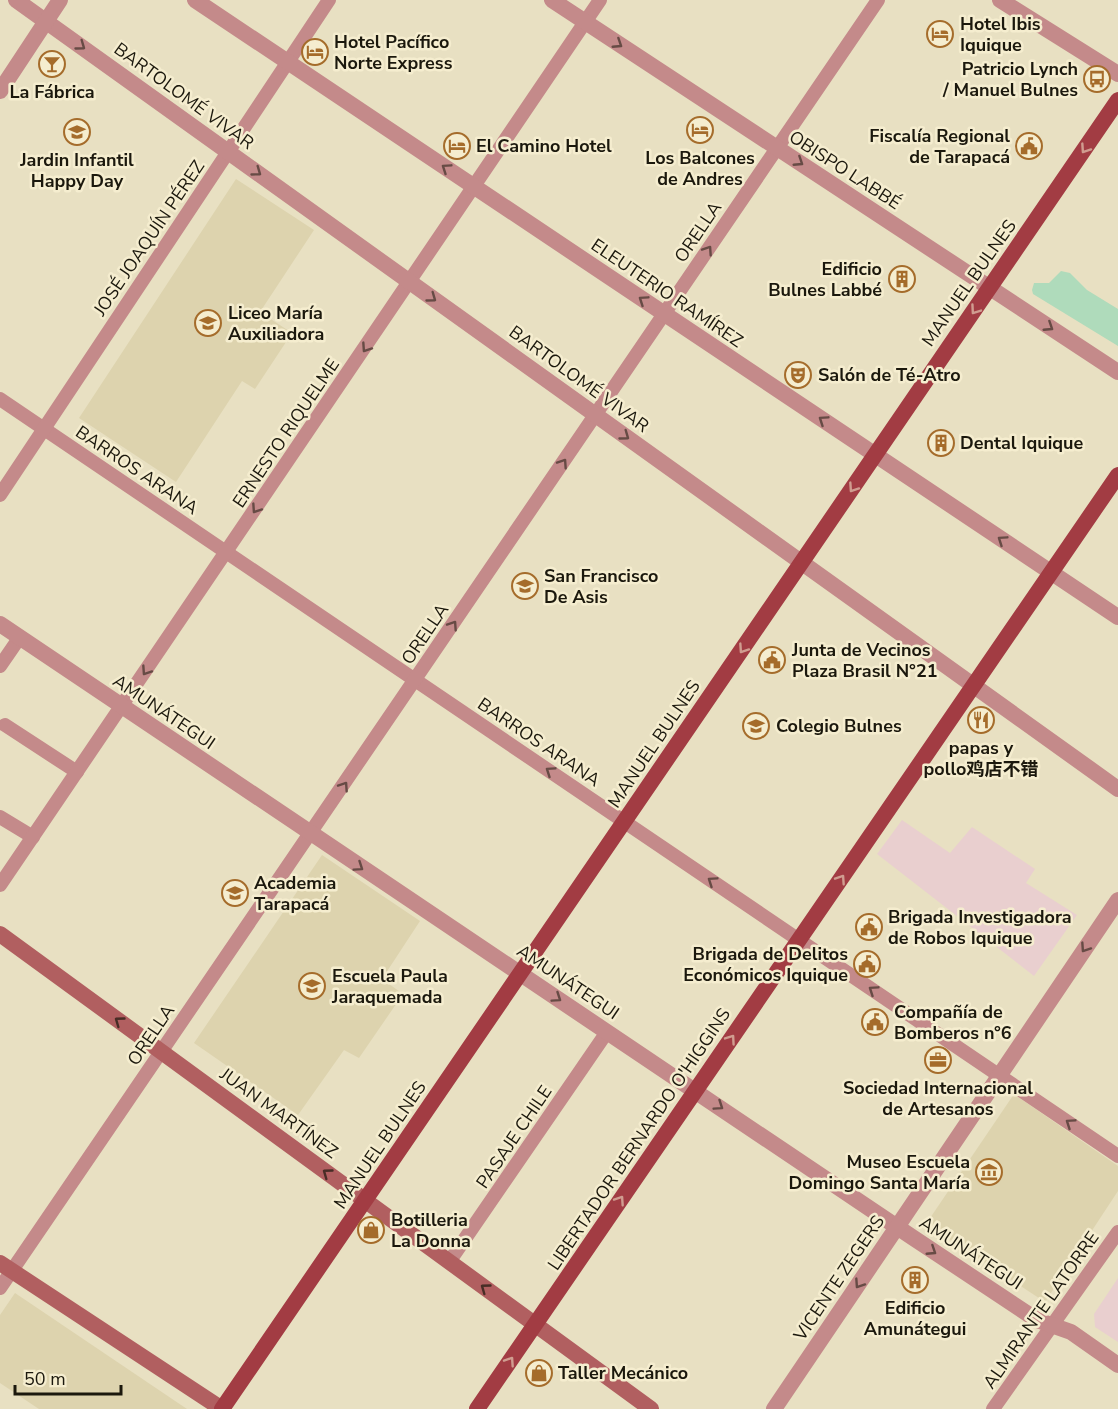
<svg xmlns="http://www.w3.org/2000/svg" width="1118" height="1409" font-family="'Nunito Sans','Noto Sans SC',sans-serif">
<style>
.commercial{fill:#e9cfcf}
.built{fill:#ddd3ae}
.green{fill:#afdbbb}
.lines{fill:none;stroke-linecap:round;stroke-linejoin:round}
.minor{stroke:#c48a8a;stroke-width:14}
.tertiary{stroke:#c48a8a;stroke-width:16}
.secondary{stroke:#b15f60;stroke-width:16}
.primary{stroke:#a23c43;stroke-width:16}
.oneway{stroke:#674b45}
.oneway2{stroke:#d09d90}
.oneway3{stroke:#482d26}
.labels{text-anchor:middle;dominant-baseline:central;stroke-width:5;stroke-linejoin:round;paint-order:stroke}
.poi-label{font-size:18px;font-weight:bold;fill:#1b180d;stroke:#f5edcf;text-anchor:start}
.street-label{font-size:18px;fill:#1b180d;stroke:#f5edcf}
</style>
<rect width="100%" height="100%" fill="#e8e0c2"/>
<!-- commercial -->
<g class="commercial">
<path d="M902,820L950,853L972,827L1035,869L1026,883L1077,915L1034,976L877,854Z"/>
<path d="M1118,1278V1342L1095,1327L1094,1314Z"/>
</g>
<!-- built -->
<g class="built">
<path d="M236,179L314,230L260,312L292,333L255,389L242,381L176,482L79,418Z"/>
<path d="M322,855L420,921L382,979L403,994L359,1058L344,1050L298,1115L194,1043Z"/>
<path d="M1014,1094L1118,1166V1191L1045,1302L926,1224Z"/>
<path d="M15,1293L187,1409H39L0,1383V1315Z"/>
</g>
<!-- green -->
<path class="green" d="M1061,271L1070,273L1087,290L1118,309V346L1033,294L1032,290L1034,283H1049Z"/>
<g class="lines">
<!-- minor -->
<g class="minor">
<path d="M0,399L1118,1156"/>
<path d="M0,495L329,0"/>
<path d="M0,666L20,637"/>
<path d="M5,725L77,772"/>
<path d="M0,817L33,837"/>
<path d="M0,885L600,0"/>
<path d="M449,1262L607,1032"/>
<path d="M0,1288L878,0"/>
<path d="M993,1409L1118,1232"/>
</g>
<!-- tertiary -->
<g class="tertiary">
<path d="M16,0L1118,789"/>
<path d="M195,0L1118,617"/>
<path d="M552,0L1118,372"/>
<path d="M1000,0L1118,74"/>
<path d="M0,91L60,0"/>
<path d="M0,624L912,1237L1037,1320L1071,1332L1118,1365"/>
<path d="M774,1409L1118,900"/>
</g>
<!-- secondary -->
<g class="secondary">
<path d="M0,934L651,1409"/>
<path d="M0,1263L222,1409"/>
</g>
<!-- primary -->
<g class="primary">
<path d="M222,1409L1118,100"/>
<path d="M477,1409L1118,475"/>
</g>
</g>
<!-- one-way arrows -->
<defs><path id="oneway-chevron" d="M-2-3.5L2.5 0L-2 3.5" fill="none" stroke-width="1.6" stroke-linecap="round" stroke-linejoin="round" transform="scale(1.5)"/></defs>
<g class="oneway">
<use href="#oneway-chevron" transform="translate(618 44) rotate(33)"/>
<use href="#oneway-chevron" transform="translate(81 46) rotate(36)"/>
<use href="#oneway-chevron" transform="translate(799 162) rotate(33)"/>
<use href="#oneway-chevron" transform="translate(446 168) rotate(-146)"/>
<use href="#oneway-chevron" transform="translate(257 172) rotate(36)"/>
<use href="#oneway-chevron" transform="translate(708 250) rotate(-56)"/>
<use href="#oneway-chevron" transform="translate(432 298) rotate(36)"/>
<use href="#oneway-chevron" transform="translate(643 300) rotate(-146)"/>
<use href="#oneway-chevron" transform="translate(1049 327) rotate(33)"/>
<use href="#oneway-chevron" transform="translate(366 348) rotate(124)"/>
<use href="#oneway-chevron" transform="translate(823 420) rotate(-146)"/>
<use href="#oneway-chevron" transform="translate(625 436) rotate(36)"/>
<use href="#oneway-chevron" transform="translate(563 463) rotate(-56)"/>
<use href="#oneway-chevron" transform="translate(256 509) rotate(124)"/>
<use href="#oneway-chevron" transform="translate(1002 540) rotate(-146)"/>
<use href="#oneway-chevron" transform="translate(453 625) rotate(-56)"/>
<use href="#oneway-chevron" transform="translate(146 671) rotate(124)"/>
<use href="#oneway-chevron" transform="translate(550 771) rotate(-146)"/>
<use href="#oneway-chevron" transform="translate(344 786) rotate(-56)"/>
<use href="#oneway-chevron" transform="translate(359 867) rotate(34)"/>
<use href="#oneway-chevron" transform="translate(712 881) rotate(-146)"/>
<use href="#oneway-chevron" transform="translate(1085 948) rotate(124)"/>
<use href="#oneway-chevron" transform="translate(873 990) rotate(-146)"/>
<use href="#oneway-chevron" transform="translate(557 998) rotate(34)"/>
<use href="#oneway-chevron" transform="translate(719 1106) rotate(34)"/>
<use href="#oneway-chevron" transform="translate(1070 1123) rotate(-146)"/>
<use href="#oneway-chevron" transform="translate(932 1251) rotate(33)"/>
<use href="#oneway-chevron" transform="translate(859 1284) rotate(124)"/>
</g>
<g class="oneway2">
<use href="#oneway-chevron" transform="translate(1085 149) rotate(124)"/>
<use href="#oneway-chevron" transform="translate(975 310) rotate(125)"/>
<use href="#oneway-chevron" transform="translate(853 488) rotate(124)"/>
<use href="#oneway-chevron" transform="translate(743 649) rotate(124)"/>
<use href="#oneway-chevron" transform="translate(841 879) rotate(-56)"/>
<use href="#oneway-chevron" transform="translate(731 1039) rotate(-55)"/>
<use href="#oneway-chevron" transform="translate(620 1200) rotate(-56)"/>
<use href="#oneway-chevron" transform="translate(510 1361) rotate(-56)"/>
</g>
<g class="oneway3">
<use href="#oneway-chevron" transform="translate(119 1021) rotate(-144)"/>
<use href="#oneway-chevron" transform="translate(327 1173) rotate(-144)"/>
<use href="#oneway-chevron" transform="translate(485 1288) rotate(-144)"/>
</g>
<!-- icons -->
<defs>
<symbol id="hotel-ring" viewBox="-11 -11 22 22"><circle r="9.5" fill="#f5edcf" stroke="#a56c2b" stroke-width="1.5"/><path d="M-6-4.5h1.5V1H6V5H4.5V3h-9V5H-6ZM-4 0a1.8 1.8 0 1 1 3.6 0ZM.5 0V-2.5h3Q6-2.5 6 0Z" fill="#a56c2b"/></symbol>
<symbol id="bar-ring" viewBox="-11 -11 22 22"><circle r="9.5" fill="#f5edcf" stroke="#a56c2b" stroke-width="1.5"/><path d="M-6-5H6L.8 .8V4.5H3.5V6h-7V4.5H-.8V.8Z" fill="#a56c2b"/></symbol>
<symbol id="bus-ring" viewBox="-11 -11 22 22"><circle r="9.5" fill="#f5edcf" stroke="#a56c2b" stroke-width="1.5"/><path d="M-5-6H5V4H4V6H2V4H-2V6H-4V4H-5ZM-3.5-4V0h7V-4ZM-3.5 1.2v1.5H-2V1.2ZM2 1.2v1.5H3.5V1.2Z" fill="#a56c2b"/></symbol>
<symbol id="school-ring" viewBox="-11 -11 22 22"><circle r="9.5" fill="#f5edcf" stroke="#a56c2b" stroke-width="1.5"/><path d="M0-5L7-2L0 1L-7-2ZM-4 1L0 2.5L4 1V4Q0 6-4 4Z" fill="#a56c2b"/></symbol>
<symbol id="civic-ring" viewBox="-11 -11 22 22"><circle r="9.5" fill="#f5edcf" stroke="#a56c2b" stroke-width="1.5"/><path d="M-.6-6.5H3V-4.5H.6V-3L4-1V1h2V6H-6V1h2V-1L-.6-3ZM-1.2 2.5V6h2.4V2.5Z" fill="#a56c2b"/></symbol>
<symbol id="building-ring" viewBox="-11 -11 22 22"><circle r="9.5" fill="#f5edcf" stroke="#a56c2b" stroke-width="1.5"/><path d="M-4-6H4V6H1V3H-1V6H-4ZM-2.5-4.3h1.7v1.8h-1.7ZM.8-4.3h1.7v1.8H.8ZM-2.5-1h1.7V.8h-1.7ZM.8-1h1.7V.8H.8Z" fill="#a56c2b"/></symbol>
<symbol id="theatre-ring" viewBox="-11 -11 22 22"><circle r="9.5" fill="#f5edcf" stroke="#a56c2b" stroke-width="1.5"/><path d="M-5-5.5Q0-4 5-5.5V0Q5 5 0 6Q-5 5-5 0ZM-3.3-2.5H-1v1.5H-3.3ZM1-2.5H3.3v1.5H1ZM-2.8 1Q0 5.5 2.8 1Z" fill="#a56c2b"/></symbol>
<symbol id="restaurant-ring" viewBox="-11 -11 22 22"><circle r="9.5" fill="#f5edcf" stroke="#a56c2b" stroke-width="1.5"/><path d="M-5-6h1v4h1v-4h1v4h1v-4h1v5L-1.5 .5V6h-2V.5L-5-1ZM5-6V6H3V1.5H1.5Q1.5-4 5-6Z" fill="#a56c2b"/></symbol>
<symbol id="office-ring" viewBox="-11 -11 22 22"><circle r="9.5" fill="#f5edcf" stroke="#a56c2b" stroke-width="1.5"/><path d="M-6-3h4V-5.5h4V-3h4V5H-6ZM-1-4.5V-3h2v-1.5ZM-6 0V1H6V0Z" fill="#a56c2b"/></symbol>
<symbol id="museum-ring" viewBox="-11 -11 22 22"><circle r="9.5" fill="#f5edcf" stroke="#a56c2b" stroke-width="1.5"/><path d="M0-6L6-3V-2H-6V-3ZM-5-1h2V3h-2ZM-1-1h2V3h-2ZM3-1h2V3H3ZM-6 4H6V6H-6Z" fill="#a56c2b"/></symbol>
<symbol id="shop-ring" viewBox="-11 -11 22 22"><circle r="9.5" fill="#f5edcf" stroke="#a56c2b" stroke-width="1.5"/><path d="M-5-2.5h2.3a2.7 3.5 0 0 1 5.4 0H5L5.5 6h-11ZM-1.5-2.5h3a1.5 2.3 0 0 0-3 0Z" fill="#a56c2b"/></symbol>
</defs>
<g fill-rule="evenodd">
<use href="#hotel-ring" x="925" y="19" width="30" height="30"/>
<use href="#hotel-ring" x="300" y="37" width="30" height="30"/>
<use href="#bar-ring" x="37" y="49" width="30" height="30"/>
<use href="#bus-ring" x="1082" y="64" width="30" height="30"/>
<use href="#hotel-ring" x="685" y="115" width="30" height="30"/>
<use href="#school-ring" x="62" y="117" width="30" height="30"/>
<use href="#hotel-ring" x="442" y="131" width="30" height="30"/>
<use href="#civic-ring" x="1014" y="131" width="30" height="30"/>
<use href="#building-ring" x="887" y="264" width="30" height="30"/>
<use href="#school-ring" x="193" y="308" width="30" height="30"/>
<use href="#theatre-ring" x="783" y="360" width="30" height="30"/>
<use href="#building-ring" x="926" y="428" width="30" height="30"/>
<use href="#school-ring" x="510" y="571" width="30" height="30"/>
<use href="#civic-ring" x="757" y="645" width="30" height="30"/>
<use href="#restaurant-ring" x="966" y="705" width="30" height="30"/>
<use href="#school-ring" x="741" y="711" width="30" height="30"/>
<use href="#school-ring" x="220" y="878" width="30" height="30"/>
<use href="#civic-ring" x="854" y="912" width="30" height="30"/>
<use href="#civic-ring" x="852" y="949" width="30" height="30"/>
<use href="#school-ring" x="297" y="971" width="30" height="30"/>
<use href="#civic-ring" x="860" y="1007" width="30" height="30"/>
<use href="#office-ring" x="923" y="1045" width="30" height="30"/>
<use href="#museum-ring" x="974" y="1157" width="30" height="30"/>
<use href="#shop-ring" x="356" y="1215" width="30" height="30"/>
<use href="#building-ring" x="900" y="1265" width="30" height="30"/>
<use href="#shop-ring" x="524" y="1358" width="30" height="30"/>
</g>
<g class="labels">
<!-- poi labels -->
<g class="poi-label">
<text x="960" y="24">Hotel Ibis<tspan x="960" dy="21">Iquique</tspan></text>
<text x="334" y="42">Hotel Pacífico<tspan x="334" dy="21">Norte Express</tspan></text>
<text x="1078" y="69" text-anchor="end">Patricio Lynch<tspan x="1078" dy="21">/ Manuel Bulnes</tspan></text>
<text x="52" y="92" text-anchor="middle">La Fábrica</text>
<text x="1010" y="136" text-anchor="end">Fiscalía Regional<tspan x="1010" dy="21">de Tarapacá</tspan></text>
<text x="476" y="146">El Camino Hotel</text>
<text x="700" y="158" text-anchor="middle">Los Balcones<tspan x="700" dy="21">de Andres</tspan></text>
<text x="77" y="160" text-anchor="middle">Jardin Infantil<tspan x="77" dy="21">Happy Day</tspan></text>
<text x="882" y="269" text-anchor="end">Edificio<tspan x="882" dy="21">Bulnes Labbé</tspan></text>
<text x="228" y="313">Liceo María<tspan x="228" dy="21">Auxiliadora</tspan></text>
<text x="818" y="375">Salón de Té-Atro</text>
<text x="960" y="443">Dental Iquique</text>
<text x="544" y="576">San Francisco<tspan x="544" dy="21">De Asis</tspan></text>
<text x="792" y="650">Junta de Vecinos<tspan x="792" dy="21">Plaza Brasil N°21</tspan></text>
<text x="776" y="726">Colegio Bulnes</text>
<text x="981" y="748" text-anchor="middle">papas y<tspan x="981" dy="21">pollo鸡店不错</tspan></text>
<text x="254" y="883">Academia<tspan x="254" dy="21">Tarapacá</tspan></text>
<text x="888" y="917">Brigada Investigadora<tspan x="888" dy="21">de Robos Iquique</tspan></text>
<text x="848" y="954" text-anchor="end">Brigada de Delitos<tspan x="848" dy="21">Económicos Iquique</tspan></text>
<text x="332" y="976">Escuela Paula<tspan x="332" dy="21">Jaraquemada</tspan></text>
<text x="894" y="1012">Compañía de<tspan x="894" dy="21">Bomberos n°6</tspan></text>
<text x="938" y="1088" text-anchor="middle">Sociedad Internacional<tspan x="938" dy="21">de Artesanos</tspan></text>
<text x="970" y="1162" text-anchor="end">Museo Escuela<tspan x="970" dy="21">Domingo Santa María</tspan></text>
<text x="391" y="1220">Botilleria<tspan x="391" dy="21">La Donna</tspan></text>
<text x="915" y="1308" text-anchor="middle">Edificio<tspan x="915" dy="21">Amunátegui</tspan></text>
<text x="558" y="1373">Taller Mecánico</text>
</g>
<!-- street labels -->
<g class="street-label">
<text transform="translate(184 96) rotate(36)">BARTOLOMÉ VIVAR</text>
<text transform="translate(845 170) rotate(33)">OBISPO LABBÉ</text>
<text transform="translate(698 232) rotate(-56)">ORELLA</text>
<text transform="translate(149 238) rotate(-56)">JOSÉ JOAQUÍN PÉREZ</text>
<text transform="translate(969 283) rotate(-55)">MANUEL BULNES</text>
<text transform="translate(667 293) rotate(34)">ELEUTERIO RAMÍREZ</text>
<text transform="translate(579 379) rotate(36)">BARTOLOMÉ VIVAR</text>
<text transform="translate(286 433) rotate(-56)">ERNESTO RIQUELME</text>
<text transform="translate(137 470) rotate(34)">BARROS ARANA</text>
<text transform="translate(425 634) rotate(-56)">ORELLA</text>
<text transform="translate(164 712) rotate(34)">AMUNÁTEGUI</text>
<text transform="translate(539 742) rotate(34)">BARROS ARANA</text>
<text transform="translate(654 744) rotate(-56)">MANUEL BULNES</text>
<text transform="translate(568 982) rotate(34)">AMUNÁTEGUI</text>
<text transform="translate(151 1035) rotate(-56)">ORELLA</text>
<text transform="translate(279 1113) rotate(36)">JUAN MARTÍNEZ</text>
<text transform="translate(514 1137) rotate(-56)">PASAJE CHILE</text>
<text transform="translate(639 1139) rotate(-56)">LIBERTADOR BERNARDO O'HIGGINS</text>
<text transform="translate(380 1145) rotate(-56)">MANUEL BULNES</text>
<text transform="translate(971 1253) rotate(33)">AMUNÁTEGUI</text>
<text transform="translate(839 1278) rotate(-56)">VICENTE ZEGERS</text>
<text transform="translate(1041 1310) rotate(-55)">ALMIRANTE LATORRE</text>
</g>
</g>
<!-- scale -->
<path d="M15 1385v9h106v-9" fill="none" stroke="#1b180d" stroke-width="3"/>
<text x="24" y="1385" font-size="18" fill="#1b180d" stroke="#f5edcf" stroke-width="4.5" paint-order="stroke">50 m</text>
</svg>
